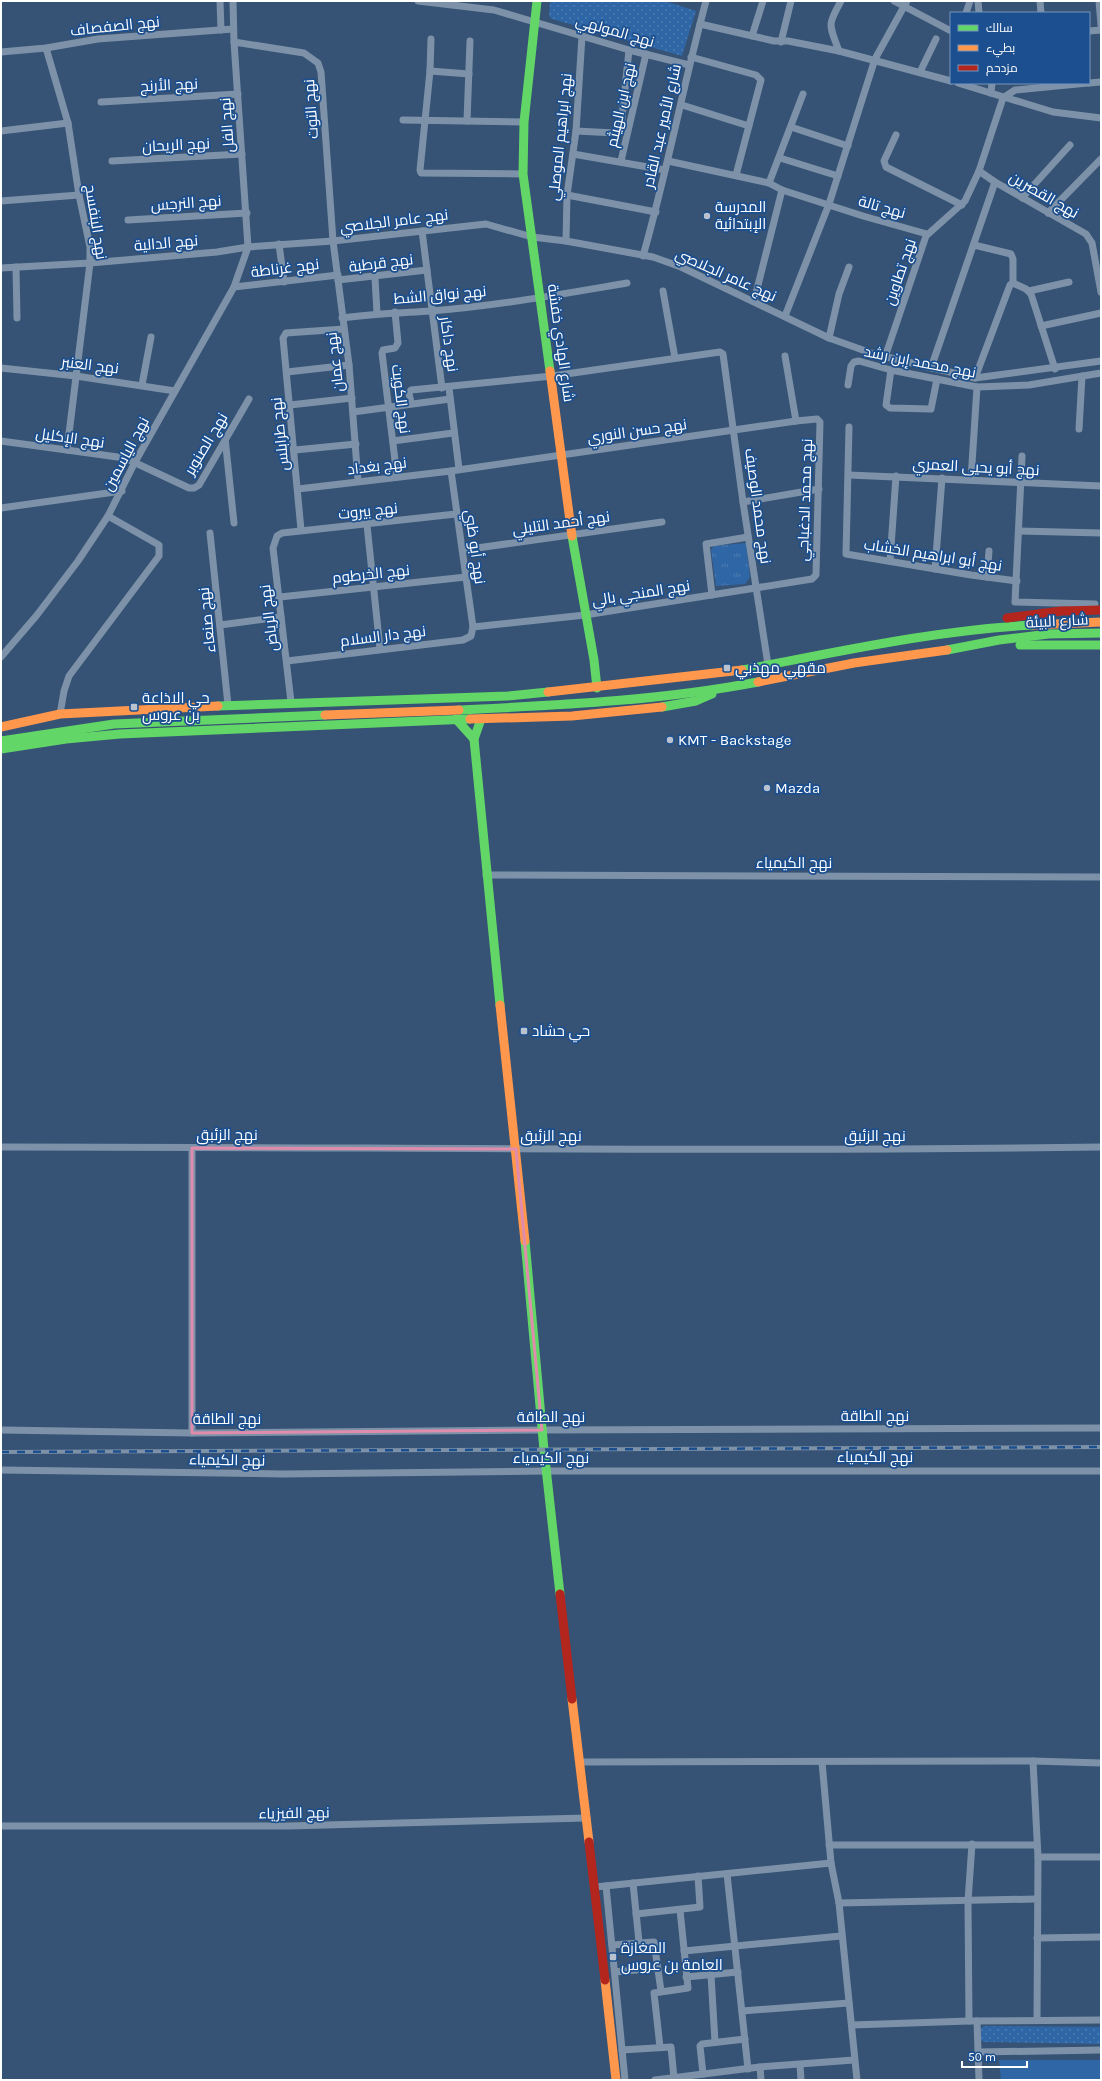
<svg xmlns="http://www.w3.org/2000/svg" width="1102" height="2081" font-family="Karla,Cairo,sans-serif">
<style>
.grass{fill:url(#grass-tufts)}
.park{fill:url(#park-dots)}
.pitch{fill:#2f66a5}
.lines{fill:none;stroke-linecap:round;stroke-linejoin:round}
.street{stroke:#7d92a8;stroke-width:7}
.fast{stroke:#63d668;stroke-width:9}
.slow{stroke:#ff974d;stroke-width:9}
.jam{stroke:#b3261e;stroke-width:9}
.rail-casing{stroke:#7e92a7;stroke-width:4}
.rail{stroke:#1b4f8f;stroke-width:2.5;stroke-dasharray:8;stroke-linecap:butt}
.marked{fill:none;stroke:#e08cad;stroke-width:3;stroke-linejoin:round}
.poi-dot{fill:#b9c2ce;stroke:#1b4f8f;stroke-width:1.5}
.labels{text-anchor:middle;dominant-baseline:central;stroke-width:3.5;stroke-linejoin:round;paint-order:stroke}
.street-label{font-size:15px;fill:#fff;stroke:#1b4f8f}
.poi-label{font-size:15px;fill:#fff;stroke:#1b4f8f;text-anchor:start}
</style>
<defs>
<pattern id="grass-tufts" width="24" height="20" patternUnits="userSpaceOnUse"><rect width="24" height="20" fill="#2f66a5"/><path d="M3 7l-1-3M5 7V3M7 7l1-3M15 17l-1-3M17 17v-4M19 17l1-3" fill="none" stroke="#4e7db2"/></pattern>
<pattern id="park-dots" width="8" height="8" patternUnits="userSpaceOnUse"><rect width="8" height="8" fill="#2f66a5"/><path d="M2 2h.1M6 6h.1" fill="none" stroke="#4e7db2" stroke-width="1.8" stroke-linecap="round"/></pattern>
</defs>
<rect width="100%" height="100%" fill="#365274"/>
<!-- grass -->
<path class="grass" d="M746,543L750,577L745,584L716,586L711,550L714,546Z"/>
<!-- park -->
<g class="park">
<path d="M550,1H665L696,11L682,56L552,19L549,16Z"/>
<path d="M986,2026L1101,2027V2044L984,2042L981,2040L980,2031L982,2027Z"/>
</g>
<!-- pitch -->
<path class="pitch" d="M999,2060H1101V2080H1001Z"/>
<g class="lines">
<!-- street -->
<g class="street">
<path d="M220,1L221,30"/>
<path d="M418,1L494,10L629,50L689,65"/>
<path d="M894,1L951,31"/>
<path d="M978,1L979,13"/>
<path d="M1040,1L1041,13"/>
<path d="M1099,1L1101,25"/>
<path d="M966,13L970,1"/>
<path d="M700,24L774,41H788L839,51L951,81"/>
<path d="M1089,31L1101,30"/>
<path d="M752,36L763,1"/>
<path d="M431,39L430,71L420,170L421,173L523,174"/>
<path d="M234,42L304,53L318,63L321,72L333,241L349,365L358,481"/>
<path d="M781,42L791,1"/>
<path d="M46,48L68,123L79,195L90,247V263L67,450"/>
<path d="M839,51C829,24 827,26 841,1"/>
<path d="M1,52L46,48L98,39L233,29"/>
<path d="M691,57L756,75L761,80L736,175"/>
<path d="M430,71L469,74"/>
<path d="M920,72L936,39"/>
<path d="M958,83L1053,112L1101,118"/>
<path d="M1089,83L1101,82"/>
<path d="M991,93L992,83"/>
<path d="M101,102L238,94"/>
<path d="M682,105L749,126"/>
<path d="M403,120L524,122"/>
<path d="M467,121L470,41"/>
<path d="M791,127L848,146"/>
<path d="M1,131L68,123"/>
<path d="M576,131L615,133L621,127L629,50"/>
<path d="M896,135L884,161L886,167L962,205"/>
<path d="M573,154L665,170"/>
<path d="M780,158L838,176"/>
<path d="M112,161L242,154"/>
<path d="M621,161L646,54"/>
<path d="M668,161L769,183L782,190L863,216L927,234"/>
<path d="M979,171L995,182L1086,234L1092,243L1101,292"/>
<path d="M769,183L803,94"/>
<path d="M567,195L656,212"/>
<path d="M1022,198L1070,145"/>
<path d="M1,201L79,195"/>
<path d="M1048,213L1101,159"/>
<path d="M128,220L247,213"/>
<path d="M422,231L442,388"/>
<path d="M566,241L567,195L576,131L582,36"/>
<path d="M279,244L284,282"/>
<path d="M974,245L1011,254L1013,259V283"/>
<path d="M643,256C667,172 683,86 706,1"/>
<path d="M16,267L17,318"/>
<path d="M1,268L90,263L217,252L248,247L333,241L486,224L532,237L566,241L653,257L681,267L829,338L874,354L975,378L1101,361"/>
<path d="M375,278L377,313"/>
<path d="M338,280L427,270"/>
<path d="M234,287L338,275"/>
<path d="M663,291L675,358"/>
<path d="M1029,291L1069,282"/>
<path d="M754,301L782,190"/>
<path d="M395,312L398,343L395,348L383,350L382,353L397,477"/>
<path d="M785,316L829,204L875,59L907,1"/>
<path d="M342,318C372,314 401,313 431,311C496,306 562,294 627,283"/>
<path d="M1041,326L1101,313"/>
<path d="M829,338L839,294L849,267"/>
<path d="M785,356L796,421"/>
<path d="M885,357L926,236L965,201L979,171L1003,98L1015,90L1088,83"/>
<path d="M1,368L76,376L175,391"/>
<path d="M931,368L995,182"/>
<path d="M891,370L886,405L890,408L931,409L937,379"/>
<path d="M287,372L349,365"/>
<path d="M975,378L1010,285L1013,283L1026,289L1031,294L1055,369"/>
<path d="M142,385L151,337"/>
<path d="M848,385L851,366L854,362L859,361L891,370L977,387L1029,385L1101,373"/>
<path d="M449,388L459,469"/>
<path d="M411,403L409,393L411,390L552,376L720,352L723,354L743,502L768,665"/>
<path d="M290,405L352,398"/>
<path d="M353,412L450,399"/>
<path d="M849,427L846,554L971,575L1017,581"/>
<path d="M1079,429L1082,376"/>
<path d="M225,438L234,523"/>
<path d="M1,441L125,458L189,488H194L199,485L249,399"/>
<path d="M393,441L453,433"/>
<path d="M295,450L356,444"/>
<path d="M1022,456L1015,602L1095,604"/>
<path d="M849,475L1101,486"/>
<path d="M971,479L977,387"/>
<path d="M298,489L451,471L796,421L817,419L820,422L816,575L812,579L585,615L473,627"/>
<path d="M743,502L819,489"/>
<path d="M1,508L122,491"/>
<path d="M367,525L380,649"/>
<path d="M301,530L283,338L286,333L344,329"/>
<path d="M1019,531L1101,533"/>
<path d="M210,533L228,705"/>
<path d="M463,550L662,522"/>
<path d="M890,561L896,476"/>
<path d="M935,569L942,478"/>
<path d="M987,577L989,551"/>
<path d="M712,595L706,544L748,537"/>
<path d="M280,597L466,577"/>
<path d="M220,625L281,617"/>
<path d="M1,657L37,615L78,561L108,516L135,462L234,287L248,247L234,42L233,1"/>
<path d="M287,661L463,640L471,636L473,627L451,471"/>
<path d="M291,702L273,548L277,536L282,533L456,514"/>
<path d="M60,714L64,691L69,676L159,556V545L108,516"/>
<path d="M486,875L1101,877"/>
<path d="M1,1147C368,1147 734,1152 1101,1147"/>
<path d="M192,1148V1433"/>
<path d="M1,1430L192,1433L542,1430L1101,1428"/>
<path d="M1,1470L283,1474L546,1471H1101"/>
<path d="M1033,1761L1038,1857L1037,2020"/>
<path d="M581,1762L1033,1761L1101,1763"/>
<path d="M822,1762L831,1863L839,1903L857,2080"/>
<path d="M1,1826H289L587,1818"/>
<path d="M829,1845H1037"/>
<path d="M1038,1857H1101"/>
<path d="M727,1874L748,2069"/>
<path d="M633,1883L639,1942"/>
<path d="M606,1886L625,2080"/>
<path d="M595,1887L831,1863"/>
<path d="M839,1903L1036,1899"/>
<path d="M636,1914L700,1907L698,1876"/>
<path d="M1037,1938L1101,1937"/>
<path d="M612,1945L654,1942L661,1991"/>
<path d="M684,1951L841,1936"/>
<path d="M615,1972L657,1968"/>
<path d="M711,1975L715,2042"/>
<path d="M686,1977L738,1972"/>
<path d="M742,2011L849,2003"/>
<path d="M969,2021L968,1901L972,1844"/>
<path d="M977,2021L979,2080"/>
<path d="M852,2025L969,2021L1101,2020"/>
<path d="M660,2047L654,1993L688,1988L680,1910"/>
<path d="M622,2050L671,2047L674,2078"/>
<path d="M978,2052L1101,2050"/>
<path d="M800,2065L801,2080"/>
<path d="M760,2067L761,2080"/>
<path d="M703,2074L700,2046L702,2044L745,2039"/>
<path d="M655,2080L760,2067L854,2060"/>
</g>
<!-- fast -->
<g class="fast">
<path d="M537,1L524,122L523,174L550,371"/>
<path d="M572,536L594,660L597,688"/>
<path d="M1020,645H1101"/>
<path d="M947,650L999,640L1049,634L1101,633"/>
<path d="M742,670C838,652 935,630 1033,625"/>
<path d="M218,706L508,696L548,692"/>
<path d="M662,707L696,701L712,694"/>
<path d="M459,710C560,705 658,701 758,682"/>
<path d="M456,719L474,739"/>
<path d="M481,719L474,739L500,1005"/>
<path d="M1,741L114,724L325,715"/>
<path d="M1,749L66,739L120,734L470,719"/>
<path d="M525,1241L544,1450L560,1594"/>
</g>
<!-- slow -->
<g class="slow">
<path d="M550,371L572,536"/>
<path d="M1033,625L1101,622"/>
<path d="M758,682L854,663L947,650"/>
<path d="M548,692L742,670"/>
<path d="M325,715L459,710"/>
<path d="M470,719L572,716L662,707"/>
<path d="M1,727L60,714L218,706"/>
<path d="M500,1005L525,1241"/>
<path d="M572,1699L589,1842"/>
<path d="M605,1980L616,2080"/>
</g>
<!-- jam -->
<g class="jam">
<path d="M1007,618L1061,611L1101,610"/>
<path d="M560,1594L572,1699"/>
<path d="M589,1842L605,1980"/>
</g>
<defs>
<path id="rail" d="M1,1452L1101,1447"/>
</defs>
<!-- rail casing -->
<use href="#rail" class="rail-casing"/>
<!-- rail -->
<use href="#rail" class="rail"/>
</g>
<!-- marked area -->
<path class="marked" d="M192,1148L516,1149L542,1430L192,1433Z"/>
<!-- markers -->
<g class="poi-dot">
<circle cx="707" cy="216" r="4"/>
<rect x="723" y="664" width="8" height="8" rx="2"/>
<rect x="130" y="703" width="8" height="8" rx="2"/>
<circle cx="670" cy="740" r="4"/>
<circle cx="767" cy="788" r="4"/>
<rect x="520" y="1027" width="8" height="8" rx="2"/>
<rect x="609" y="1953" width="8" height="8" rx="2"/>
</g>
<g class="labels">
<!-- street labels -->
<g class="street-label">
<text transform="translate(115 26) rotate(-6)">نهج الصفصاف</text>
<text transform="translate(615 31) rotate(16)">نهج المولهي</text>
<text transform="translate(169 85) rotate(-3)">نهج الأرنج</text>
<text transform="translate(621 105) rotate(-77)">نهج ابن الهيثم</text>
<text transform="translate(311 109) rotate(-94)">نهج التوت</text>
<text transform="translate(227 125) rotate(-94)">نهج الفل</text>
<text transform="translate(662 126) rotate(-77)">شارع الأمير عبد القادر</text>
<text transform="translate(560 137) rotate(-84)">نهج ابراهيم الموصلي</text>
<text transform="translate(176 145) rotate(-3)">نهج الريحان</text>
<text transform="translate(1044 195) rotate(30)">نهج القصرين</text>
<text transform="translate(186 203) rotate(-4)">نهج النرجس</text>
<text transform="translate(882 207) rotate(16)">نهج تالة</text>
<text transform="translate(394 221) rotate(-7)">نهج عامر الجلاصي</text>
<text transform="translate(96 222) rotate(81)">نهج البنفسج</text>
<text transform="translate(166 243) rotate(-5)">نهج الدالية</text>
<text transform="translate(381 263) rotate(-7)">نهج قرطبة</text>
<text transform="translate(285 268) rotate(-7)">نهج غرناطة</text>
<text transform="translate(900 272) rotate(-71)">نهج تطاوين</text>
<text transform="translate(726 275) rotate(24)">نهج عامر الجلاصي</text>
<text transform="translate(440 295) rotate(-5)">نهج نواق الشط</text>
<text transform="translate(561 343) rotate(82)">شارع الهادي خفشة</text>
<text transform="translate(449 344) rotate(82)">نهج داكار</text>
<text transform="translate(335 362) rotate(-97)">نهج عمان</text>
<text transform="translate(920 362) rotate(11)">نهج محمد إبن رشد</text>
<text transform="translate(90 365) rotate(7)">نهج العنبر</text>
<text transform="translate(401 399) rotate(83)">نهج الكويت</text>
<text transform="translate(637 431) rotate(-8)">نهج حسن النوري</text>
<text transform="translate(280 434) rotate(-96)">نهج طرابلس</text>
<text transform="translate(70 438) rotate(8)">نهج الإكليل</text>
<text transform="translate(206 444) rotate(-59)">نهج الصنوبر</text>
<text transform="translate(126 454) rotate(-62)">نهج الياسمين</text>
<text transform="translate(377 466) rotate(-7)">نهج بغداد</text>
<text transform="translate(976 467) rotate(3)">نهج أبو يحيى العمري</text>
<text transform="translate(805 500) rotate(-88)">نهج محمد الدغباجي</text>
<text transform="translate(758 506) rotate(82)">نهج محمد الوصيف</text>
<text transform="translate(368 511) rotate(-6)">نهج بيروت</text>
<text transform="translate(561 523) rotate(-8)">نهج أحمد التليلي</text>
<text transform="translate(475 547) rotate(82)">نهج أبو ظبي</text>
<text transform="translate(933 555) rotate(9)">نهج أبو ابراهيم الخشاب</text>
<text transform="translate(371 574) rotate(-6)">نهج الخرطوم</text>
<text transform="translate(641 593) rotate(-9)">نهج المنجي بالي</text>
<text transform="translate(269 618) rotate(-97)">نهج الرياض</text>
<text transform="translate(207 620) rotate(-96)">نهج صنعاء</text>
<text transform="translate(1057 621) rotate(-3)">شارع البيئة</text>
<text transform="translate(383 636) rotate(-7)">نهج دار السلام</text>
<text x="794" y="863">نهج الكيمياء</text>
<text x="227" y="1135">نهج الزئبق</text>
<text x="551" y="1136">نهج الزئبق</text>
<text x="875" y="1136">نهج الزئبق</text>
<text x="875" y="1416">نهج الطاقة</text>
<text x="551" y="1417">نهج الطاقة</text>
<text x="227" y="1419">نهج الطاقة</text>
<text x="875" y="1457">نهج الكيمياء</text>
<text x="551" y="1458">نهج الكيمياء</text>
<text transform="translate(227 1460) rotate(1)">نهج الكيمياء</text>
<text transform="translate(294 1813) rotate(-1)">نهج الفيزياء</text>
</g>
<!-- poi labels -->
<g class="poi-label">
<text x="715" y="207">المدرسة<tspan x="715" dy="17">الإبتدائية</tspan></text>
<text x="735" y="668">مقهي مهذبي</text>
<text x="142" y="698">حي الاذاعة<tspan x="142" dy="17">بن عروس</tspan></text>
<text x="678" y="740">KMT - Backstage</text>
<text x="775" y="788">Mazda</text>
<text x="532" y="1031">حي حشاد</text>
<text x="621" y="1948">المغازة<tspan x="621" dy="17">العامة بن عروس</tspan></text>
</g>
</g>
<!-- border -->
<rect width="1102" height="2081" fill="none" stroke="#ffffff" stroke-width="4"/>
<!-- legend -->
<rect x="950" y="12" width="140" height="72" fill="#1b4f8f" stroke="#7695bc"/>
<rect x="958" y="25" width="20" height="6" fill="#63d668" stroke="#7695bc"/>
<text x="986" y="32" font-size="12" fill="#ffffff">سالك</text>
<rect x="958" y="45" width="20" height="6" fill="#ff974d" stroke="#7695bc"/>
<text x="986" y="52" font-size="12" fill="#ffffff">بطيء</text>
<rect x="958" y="65" width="20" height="6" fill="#b3261e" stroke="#7695bc"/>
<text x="986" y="72" font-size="12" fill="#ffffff">مزدحم</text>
<!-- scale -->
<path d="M962 2061v6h65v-6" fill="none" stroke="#ffffff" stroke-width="2"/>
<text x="968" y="2061" font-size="12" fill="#ffffff" stroke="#1b4f8f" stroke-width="3" paint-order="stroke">50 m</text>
</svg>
